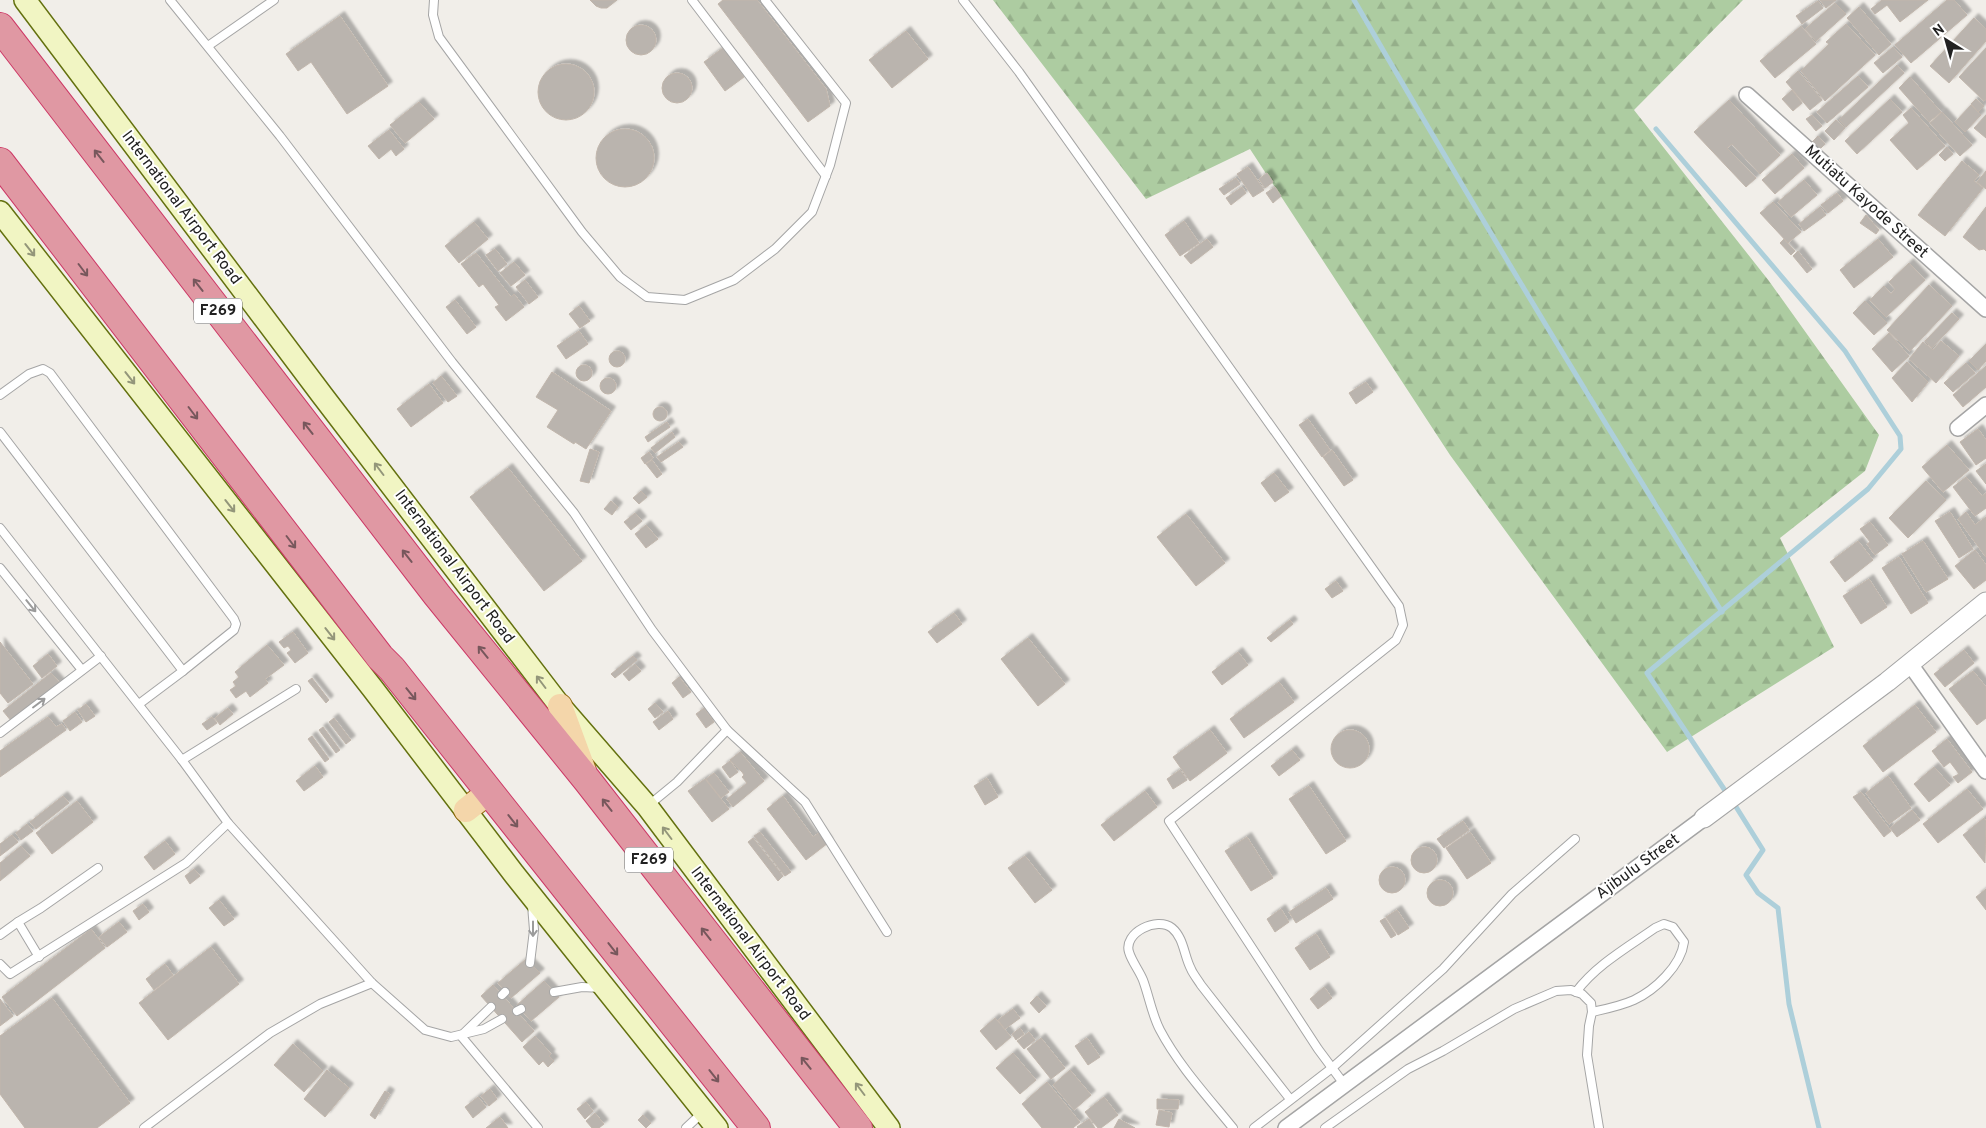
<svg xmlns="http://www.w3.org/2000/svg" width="1986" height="1128" font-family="Overpass,sans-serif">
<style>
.forest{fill:url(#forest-firs)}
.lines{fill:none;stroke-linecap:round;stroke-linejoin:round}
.stream{stroke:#adcfda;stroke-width:5}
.building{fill:#bab4ae;stroke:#c1b6ac;filter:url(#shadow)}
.service-casing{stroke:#a5a5a5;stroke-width:10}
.minor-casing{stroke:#a5a5a5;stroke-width:18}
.tertiary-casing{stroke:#a5a5a5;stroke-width:21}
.secondary-casing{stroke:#64710f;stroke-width:24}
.primary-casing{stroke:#91690d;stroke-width:26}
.motorway-casing{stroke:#cd3866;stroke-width:30}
.service{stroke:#fff;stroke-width:8}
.minor{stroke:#fff;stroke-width:15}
.tertiary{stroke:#fff;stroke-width:19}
.secondary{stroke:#f1f5c3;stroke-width:21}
.primary{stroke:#f4d6aa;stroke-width:24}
.motorway{stroke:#e098a3;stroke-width:28}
.oneway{stroke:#77575c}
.oneway2{stroke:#93967a}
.oneway3{stroke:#9b9b9b}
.labels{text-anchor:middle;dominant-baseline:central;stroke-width:4;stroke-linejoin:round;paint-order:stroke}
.shield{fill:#fff;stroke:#646464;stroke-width:1}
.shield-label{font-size:15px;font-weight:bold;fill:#212121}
.street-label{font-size:16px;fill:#212121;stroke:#fff}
</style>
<defs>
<pattern id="forest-firs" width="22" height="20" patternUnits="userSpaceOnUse" patternTransform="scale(1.25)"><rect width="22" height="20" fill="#adcca1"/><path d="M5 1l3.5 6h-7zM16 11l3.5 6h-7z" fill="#95af8a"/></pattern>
<filter id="shadow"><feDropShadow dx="4.5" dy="-4.5" stdDeviation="1" flood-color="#0004"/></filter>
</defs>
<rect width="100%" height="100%" fill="#f1eee9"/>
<!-- forest -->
<path class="forest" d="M993,0H1743L1634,110L1769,281L1879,435L1865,471L1780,538L1834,647L1667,752L1450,455L1250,149L1146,199Z"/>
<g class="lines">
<!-- stream -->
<g class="stream">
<path d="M1354,0C1473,206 1596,410 1722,612"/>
<path d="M1656,129L1845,351L1900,436L1901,449L1868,489L1647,673L1728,795"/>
<path d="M1733,802L1763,850L1746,875L1758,893L1778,908L1789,1004L1819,1128"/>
</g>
</g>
<!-- building -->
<g class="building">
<path d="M590,0H617L607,8H601L596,6Z"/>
<path d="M723,0H757L826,89L830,106L808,122L718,4Z"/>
<path d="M1820,0H1836L1826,8Z"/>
<path d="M1882,0H1928L1900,22L1887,5L1875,14L1871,9Z"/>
<path d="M1947,0H1954L1967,15L1911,63L1895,45Z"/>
<path d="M1818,1L1823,8L1802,24L1796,16Z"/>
<path d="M1835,3L1846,14L1816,41L1805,29Z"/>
<path d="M1859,7L1891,44L1879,55L1847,18Z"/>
<path d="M340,16L388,86L347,114L311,62L298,71L286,54Z"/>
<path d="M1974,18L1986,29V41L1949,83L1930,66Z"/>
<path d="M1846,24L1875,55L1825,101L1801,71L1829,44L1826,42Z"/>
<circle cx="641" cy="40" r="15"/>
<path d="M1801,26L1816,44L1775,78L1760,61Z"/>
<path d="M906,31L928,59L892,88L869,60Z"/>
<path d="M1893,47L1902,57L1883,73L1874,63Z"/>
<path d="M723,48L744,77L725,91L704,62Z"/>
<path d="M1986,48V99L1984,101L1959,77Z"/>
<circle cx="566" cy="92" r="28"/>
<path d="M1897,65L1904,73L1846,127L1839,120Z"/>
<path d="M1798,71L1822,100L1810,110L1786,82Z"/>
<circle cx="677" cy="88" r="15"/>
<path d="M1858,76L1868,87L1827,123L1817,112Z"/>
<path d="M1910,77L1941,112L1929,122L1899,88Z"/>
<path d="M1792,90L1802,103L1793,111L1782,99Z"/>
<path d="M1890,99L1902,112L1857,154L1845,141Z"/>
<path d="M1976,99L1984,106L1978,112L1971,104Z"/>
<path d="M1729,100L1780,155L1760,174L1732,144L1727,148L1756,178L1746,187L1694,132Z"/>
<path d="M419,102L434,119L405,143L390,125Z"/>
<path d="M1971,105L1981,115L1965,132L1955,122Z"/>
<path d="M1911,108L1945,146L1917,170L1890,140L1909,123L1903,115Z"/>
<path d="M1942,112L1972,145L1960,156L1930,123Z"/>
<path d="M1812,115L1822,126L1816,131L1806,119Z"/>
<path d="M1986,115V138L1974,128Z"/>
<path d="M1836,120L1845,128L1834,140L1825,131Z"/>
<circle cx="625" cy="158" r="29"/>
<path d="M389,130L404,149L396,156L391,149L379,159L368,146Z"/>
<path d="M1818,136L1825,144L1819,150L1812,142Z"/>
<path d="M1947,147L1953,154L1945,161L1939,155Z"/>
<path d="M1792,154L1804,168L1775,194L1762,180Z"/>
<path d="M1962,161L1979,175L1974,181L1983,188L1945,236L1918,215Z"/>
<path d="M1248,167L1264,190L1253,197L1237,174Z"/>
<path d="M1986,171V189L1977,182Z"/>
<path d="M1267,173L1273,182L1265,188L1259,179Z"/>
<path d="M1236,178L1240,184L1224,195L1219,189Z"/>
<path d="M1804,180L1817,195L1791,217L1778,202Z"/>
<path d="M1242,187L1246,193L1231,205L1226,198Z"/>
<path d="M1275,187L1281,196L1273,203L1266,193Z"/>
<path d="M1837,193L1843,201L1828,213L1821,205Z"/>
<path d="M1773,202L1801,232L1788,243L1760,213Z"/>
<path d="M1820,207L1826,215L1804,231L1799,224Z"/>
<path d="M1986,207V251L1984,249L1979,250L1963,237Z"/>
<path d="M1866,215L1879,230L1876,234L1860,223Z"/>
<path d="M1184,221L1199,243L1180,256L1165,235Z"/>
<path d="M474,222L488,239L459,263L445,246Z"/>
<path d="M1207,239L1213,247L1191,264L1184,256Z"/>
<path d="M1784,239L1795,251L1791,255L1780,243Z"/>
<path d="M1878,239L1893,257L1854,288L1840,270Z"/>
<path d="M495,249L507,264L498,271L486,255Z"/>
<path d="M1798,251L1812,269L1807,273L1793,256Z"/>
<path d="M476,253L511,297L514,294L524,307L506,321L495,307L499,305L483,284L479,287L461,264Z"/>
<path d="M514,262L525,275L511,286L500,273Z"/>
<path d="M1909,263L1925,280L1886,317L1870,300L1884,286L1891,294L1895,289L1889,282Z"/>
<path d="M525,280L538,297L529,304L516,287Z"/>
<path d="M1929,285L1952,306L1910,351L1887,330Z"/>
<path d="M455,300L476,327L467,334L446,307Z"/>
<path d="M1865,301L1887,323L1874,335L1853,313Z"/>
<path d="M579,306L590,321L580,328L569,314Z"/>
<path d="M1952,313L1959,319L1932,348L1925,341Z"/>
<path d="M579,331L588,344L566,359L557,346Z"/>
<path d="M1889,333L1909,356L1892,372L1872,349Z"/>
<path d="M1941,341L1959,356L1936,383L1909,359L1923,342L1933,350Z"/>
<path d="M1986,344V361L1978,370L1969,361Z"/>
<circle cx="617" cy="359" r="8"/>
<path d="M1907,362L1928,382L1912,402L1892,378Z"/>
<path d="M1966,363L1975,373L1953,392L1944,383Z"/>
<circle cx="584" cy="373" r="8"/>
<path d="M1986,366V387L1963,407L1953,395Z"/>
<path d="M552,372L611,411L586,449L575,442L574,444L547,427L558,410L536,397Z"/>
<path d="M441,376L457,396L448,402L433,383Z"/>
<circle cx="608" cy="386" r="8"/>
<path d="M1366,382L1373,392L1356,404L1349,393Z"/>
<path d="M429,384L443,403L411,427L397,409Z"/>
<circle cx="660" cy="414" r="7"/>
<path d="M1308,419L1330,450L1322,457L1299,425Z"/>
<path d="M667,422L670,427L648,442L645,437Z"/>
<path d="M1978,429L1986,440V458L1976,465L1960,442Z"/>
<path d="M672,432L675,437L655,453L651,448Z"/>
<path d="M679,442L683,447L661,462L657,457Z"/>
<path d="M1947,445L1969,470L1943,492L1922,467Z"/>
<path d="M590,449L599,452L589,483L580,481Z"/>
<path d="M1332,450L1353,480L1344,486L1323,457Z"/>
<path d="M649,452L653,458L645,464L641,458Z"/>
<path d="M652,460L662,474L657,478L646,464Z"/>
<path d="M1986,464V484L1976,471Z"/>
<path d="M508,468L582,561L544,591L470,497Z"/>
<path d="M1274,473L1289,492L1275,502L1261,483Z"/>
<path d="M1966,477L1982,496L1986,493V508L1975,516L1953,487Z"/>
<path d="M1926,481L1946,500L1908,538L1889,518Z"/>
<path d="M641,491L647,497L639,504L633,498Z"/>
<path d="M611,501L618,507L612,515L604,509Z"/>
<path d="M1950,512L1973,549L1959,558L1935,521Z"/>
<path d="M1966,512L1975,525L1986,517V557L1958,519Z"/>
<path d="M635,513L642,521L631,530L624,522Z"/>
<path d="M1186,514L1225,563L1196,586L1157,537Z"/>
<path d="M1870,522L1888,545L1875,555L1867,544L1870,542L1860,529Z"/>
<path d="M646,525L658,539L646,548L635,534Z"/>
<path d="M1858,541L1873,560L1845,582L1830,562Z"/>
<path d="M1923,541L1948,579L1926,592L1902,554Z"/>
<path d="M1975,550L1986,565V580L1974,589L1955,566Z"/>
<path d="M1899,557L1928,603L1911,614L1882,568Z"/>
<path d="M1869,579L1887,607L1861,624L1843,596Z"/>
<path d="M1336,581L1343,591L1332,598L1325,589Z"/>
<path d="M954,613L962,624L937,643L928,632Z"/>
<path d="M1290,620L1293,624L1271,642L1267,638Z"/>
<path d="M293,632L308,653L295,663L287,653L291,650L288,646L284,648L279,642Z"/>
<path d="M1028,638L1065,684L1038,706L1001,659Z"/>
<path d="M0,642L33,684L8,703L0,693Z"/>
<path d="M267,645L284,665L265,679L268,683L250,697L246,691L236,698L230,690L236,686L233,682L239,677L235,672Z"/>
<path d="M1964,650L1974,663L1945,687L1934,674Z"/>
<path d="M1238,652L1248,665L1222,685L1212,672Z"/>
<path d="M48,654L57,666L42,678L33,666Z"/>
<path d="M633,656L637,660L615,678L611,674Z"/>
<path d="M635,664L641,671L629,681L623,674Z"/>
<path d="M1973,671L1986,687V718L1977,725L1949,689Z"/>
<path d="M51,673L61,684L12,722L3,711Z"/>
<path d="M679,677L691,692L683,698L672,683Z"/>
<path d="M312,678L329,700L326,703L308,681Z"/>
<path d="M1279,682L1294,702L1244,738L1230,719Z"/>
<path d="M655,703L663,712L655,718L648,709Z"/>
<path d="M86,704L95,716L86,722L78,710Z"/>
<path d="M1915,705L1936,732L1883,772L1863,746Z"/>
<path d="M228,708L233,714L220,725L215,718Z"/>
<path d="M704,708L714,722L706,728L696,714Z"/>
<path d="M668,711L673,719L659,730L653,722Z"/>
<path d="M75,712L82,722L70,731L63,721Z"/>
<path d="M48,717L56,727L62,724L66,730L0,777V751Z"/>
<path d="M212,717L217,723L207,730L202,724Z"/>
<path d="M334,718L351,740L346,744L329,722Z"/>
<path d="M323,727L340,750L336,753L319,730Z"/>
<path d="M1210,730L1227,753L1190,781L1173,757Z"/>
<circle cx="1350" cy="749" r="19"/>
<path d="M312,736L329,759L325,762L308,739Z"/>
<path d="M1947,739L1972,772L1958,783L1953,777L1959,774L1950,762L1944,767L1932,751Z"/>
<path d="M1292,750L1300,760L1279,776L1271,766Z"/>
<path d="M740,752L764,781L733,807L727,799L747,783L742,777L744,775L742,772L730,760Z"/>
<path d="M730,761L738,772L730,778L722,767Z"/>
<path d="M315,766L323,777L304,791L296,781Z"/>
<path d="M1934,767L1950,785L1929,802L1914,784Z"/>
<path d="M1180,770L1187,780L1173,789L1167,779Z"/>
<path d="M714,773L729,792L721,798L706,779Z"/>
<path d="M1888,776L1911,808L1889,824L1866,793Z"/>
<path d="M987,778L998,797L985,805L974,786Z"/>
<path d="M705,779L729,809L712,822L688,791Z"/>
<path d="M1309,786L1346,841L1326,854L1289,799Z"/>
<path d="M1967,789L1983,809L1938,843L1923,824Z"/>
<path d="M1145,791L1157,807L1114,841L1101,825Z"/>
<path d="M1861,792L1891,831L1884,837L1853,797Z"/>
<path d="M63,796L69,803L36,829L30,822Z"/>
<path d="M783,796L813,837L820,832L828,843L806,860L767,809Z"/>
<path d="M77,801L93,822L52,854L36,833Z"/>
<path d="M1912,810L1920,820L1897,837L1890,828Z"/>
<path d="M1984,818L1986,821L1985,863L1963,835Z"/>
<path d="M1463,821L1469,830L1444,848L1437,839Z"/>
<path d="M27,824L33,831L21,840L16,833Z"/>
<path d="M760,832L791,872L785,876L754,836Z"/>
<path d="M1470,832L1491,863L1467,879L1446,848Z"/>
<path d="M12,835L18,842L0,856V844Z"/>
<path d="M1247,837L1273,878L1251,891L1225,851Z"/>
<path d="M753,838L783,876L778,881L748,842Z"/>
<path d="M165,841L175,854L154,870L144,857Z"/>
<path d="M21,846L30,856L0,881V863Z"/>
<circle cx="1424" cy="860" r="13"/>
<path d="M1025,856L1052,890L1035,903L1008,868Z"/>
<circle cx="1392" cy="880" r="13"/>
<path d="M194,869L200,876L190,884L185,876Z"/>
<circle cx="1440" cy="893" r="13"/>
<path d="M1326,888L1333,899L1296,923L1289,912Z"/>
<path d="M1986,889V910L1976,897Z"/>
<path d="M219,900L234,919L224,926L209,908Z"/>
<path d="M143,904L149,912L139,920L133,911Z"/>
<path d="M1281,909L1289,922L1275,932L1267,919Z"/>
<path d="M1397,910L1409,928L1398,935L1386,917Z"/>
<path d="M1385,918L1396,935L1391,938L1380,921Z"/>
<path d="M119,922L127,932L107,947L99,937Z"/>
<path d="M91,929L105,948L17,1016L2,997Z"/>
<path d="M1316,934L1330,957L1310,970L1295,948Z"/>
<path d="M211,947L239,984L168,1040L139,1003Z"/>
<path d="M526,959L540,973L511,998L498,983Z"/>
<path d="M165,964L173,975L154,990L146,979Z"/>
<path d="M544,981L559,997L531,1021L517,1005Z"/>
<path d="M493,985L534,1031L522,1042L481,996Z"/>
<path d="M1324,987L1332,998L1318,1009L1310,999Z"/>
<path d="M1037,996L1046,1006L1039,1013L1030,1003Z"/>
<path d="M52,998L130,1103L97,1128H25L0,1094V1036Z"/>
<path d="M0,999L13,1016L0,1026Z"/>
<path d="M1013,1009L1020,1018L1005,1029L998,1020Z"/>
<path d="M995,1018L1011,1037L996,1050L980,1031Z"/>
<path d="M1020,1028L1024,1034L1016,1040L1012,1034Z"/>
<path d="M1029,1032L1035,1040L1024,1049L1017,1041Z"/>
<path d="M535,1036L551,1054L549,1056L554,1061L548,1067L543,1061L539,1065L523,1047Z"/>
<path d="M1041,1038L1065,1068L1051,1079L1027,1049Z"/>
<path d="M1087,1038L1100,1057L1088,1065L1075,1046Z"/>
<path d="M293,1044L323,1071L304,1092L274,1065Z"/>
<path d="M1013,1053L1036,1080L1020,1094L996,1068Z"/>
<path d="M327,1070L349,1088L325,1117L304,1099Z"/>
<path d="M1070,1070L1091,1095L1074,1110L1053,1085Z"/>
<path d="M1047,1082L1080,1122L1073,1128H1042L1022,1104Z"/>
<path d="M490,1089L497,1099L489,1106L481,1096Z"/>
<path d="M385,1091L390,1094L375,1119L370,1115Z"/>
<path d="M478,1097L486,1107L473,1118L465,1107Z"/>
<path d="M1104,1097L1118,1115L1101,1128H1098L1085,1112Z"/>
<path d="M1157,1099L1179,1100L1178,1109H1157Z"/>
<path d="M586,1102L593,1111L585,1119L577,1109Z"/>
<path d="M1159,1110L1172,1113L1169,1127L1156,1125Z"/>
<path d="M595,1113L604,1124L599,1128H592L586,1121Z"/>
<path d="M643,1115L651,1123L646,1128L638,1120Z"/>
<path d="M500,1117L508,1128H486Z"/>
<path d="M1089,1119L1095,1128H1078L1077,1127Z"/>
<path d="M1119,1119L1135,1128H1114Z"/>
</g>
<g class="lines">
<defs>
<g id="service">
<path d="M170,0L280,136L452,362L574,513L652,630L727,730L677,782L649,805"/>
<path d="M434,0L433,15L439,37L582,232L620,277L647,297L685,300L734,280L775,249L812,212L830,165L846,103L765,0"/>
<path d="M692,0L826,176"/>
<path d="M963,0L1019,72L1399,606L1403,625L1396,640L1169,821L1318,1049L1344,1084"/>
<path d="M208,46L274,0"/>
<path d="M0,395L29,374L43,369L50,373L234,619L236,624L234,630L183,671L0,432"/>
<path d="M0,528L182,760L228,823L372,983L425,1030L451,1037L484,1029L502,1019"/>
<path d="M0,568L82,670"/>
<path d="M139,704L183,671"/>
<path d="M727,730L805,802L887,932"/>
<path d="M0,733L101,656"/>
<path d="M182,760L296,689"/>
<path d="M0,935L18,922"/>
<path d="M39,957L18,922L41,908L98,868"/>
<path d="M530,963L534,930L532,905"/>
<path d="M0,964L10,974L186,863L228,823"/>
<path d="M554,992L582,987L602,988"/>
<path d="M1576,992C1596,965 1628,947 1655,928L1664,924L1673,927L1684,942C1681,966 1655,990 1634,1000C1621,1006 1606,1009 1592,1012"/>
<path d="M502,995L505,992"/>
<path d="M517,1011L521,1009"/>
<path d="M463,1034L491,1007"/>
<path d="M461,1036L538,1128"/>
<path d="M144,1128L270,1033L320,1004L372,983"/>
<path d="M686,1128L702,1113"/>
<path d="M1233,1128C1208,1097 1179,1066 1160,1030C1152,1015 1149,996 1143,980C1139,970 1132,962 1129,952C1123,933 1157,916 1172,928C1184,938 1184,956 1191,969C1193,974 1198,980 1201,985L1290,1099"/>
<path d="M1254,1128L1332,1068L1443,969L1512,894L1575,839"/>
<path d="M1325,1128L1408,1069L1443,1051L1514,1009L1556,991L1571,990L1582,994L1591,1003L1592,1012L1589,1026L1587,1055L1599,1128"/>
</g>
<g id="minor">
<path d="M1747,95L1986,309"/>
<path d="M1958,428L1986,405"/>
<path d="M1910,664L1986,771"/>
<path d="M1286,1128L1704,818"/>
</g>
<path id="tertiary" d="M1704,818L1887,682L1986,602"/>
<g id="secondary">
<path d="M25,0L322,395L560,706L647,806L889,1128"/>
<path d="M0,212L373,689L514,874L717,1128"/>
</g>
<g id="primary">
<path d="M560,706L584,771"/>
<path d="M466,810L489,792"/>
</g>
<g id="motorway">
<path d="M0,27L437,595L587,780L858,1128"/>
<path d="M0,162L380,657L392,669L756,1128"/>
</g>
</defs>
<!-- service casing -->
<use href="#service" class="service-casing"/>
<!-- minor casing -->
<use href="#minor" class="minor-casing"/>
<!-- tertiary casing -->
<use href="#tertiary" class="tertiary-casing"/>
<!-- secondary casing -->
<use href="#secondary" class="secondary-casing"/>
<!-- primary casing -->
<use href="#primary" class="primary-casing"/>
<!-- motorway casing -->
<use href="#motorway" class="motorway-casing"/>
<!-- service -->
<use href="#service" class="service"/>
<!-- minor -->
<use href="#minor" class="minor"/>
<!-- tertiary -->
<use href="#tertiary" class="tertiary"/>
<!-- secondary -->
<use href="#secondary" class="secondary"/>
<!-- primary -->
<use href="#primary" class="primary"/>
<!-- motorway -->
<use href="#motorway" class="motorway"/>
</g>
<!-- one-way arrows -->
<defs><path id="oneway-shaft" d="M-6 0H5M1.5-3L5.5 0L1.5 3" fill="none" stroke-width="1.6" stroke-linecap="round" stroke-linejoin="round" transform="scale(1.25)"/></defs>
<g class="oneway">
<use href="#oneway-shaft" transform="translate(99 156) rotate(-128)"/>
<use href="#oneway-shaft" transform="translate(83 270) rotate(53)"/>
<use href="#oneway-shaft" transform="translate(198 285) rotate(-128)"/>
<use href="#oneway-shaft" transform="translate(193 413) rotate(53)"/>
<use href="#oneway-shaft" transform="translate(308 428) rotate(-128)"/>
<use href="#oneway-shaft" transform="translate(291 542) rotate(53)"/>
<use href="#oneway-shaft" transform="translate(407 556) rotate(-128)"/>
<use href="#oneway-shaft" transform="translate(483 652) rotate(-129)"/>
<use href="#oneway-shaft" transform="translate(411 694) rotate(51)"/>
<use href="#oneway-shaft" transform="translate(607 805) rotate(-128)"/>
<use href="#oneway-shaft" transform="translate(513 821) rotate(52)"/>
<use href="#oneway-shaft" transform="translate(706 934) rotate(-128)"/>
<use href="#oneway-shaft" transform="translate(613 949) rotate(52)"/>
<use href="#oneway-shaft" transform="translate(806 1063) rotate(-129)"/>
<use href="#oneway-shaft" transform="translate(714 1076) rotate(52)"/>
</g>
<g class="oneway2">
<use href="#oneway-shaft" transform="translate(30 250) rotate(52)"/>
<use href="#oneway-shaft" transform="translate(130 378) rotate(52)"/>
<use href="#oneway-shaft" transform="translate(379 469) rotate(-127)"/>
<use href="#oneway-shaft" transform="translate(230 506) rotate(52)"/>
<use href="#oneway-shaft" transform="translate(330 634) rotate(52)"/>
<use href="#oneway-shaft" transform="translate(541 682) rotate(-127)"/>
<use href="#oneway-shaft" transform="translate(667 833) rotate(-127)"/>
<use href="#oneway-shaft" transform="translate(860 1089) rotate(-127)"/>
</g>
<g class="oneway3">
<use href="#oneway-shaft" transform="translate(31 606) rotate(51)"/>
<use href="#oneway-shaft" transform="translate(39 703) rotate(-37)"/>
<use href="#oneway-shaft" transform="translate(533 929) rotate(90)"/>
</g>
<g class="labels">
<!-- shield labels -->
<g class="shield">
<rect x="194" y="298.5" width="48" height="25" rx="4"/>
<rect x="625" y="847.5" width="48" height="25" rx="4"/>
</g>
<g class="shield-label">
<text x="218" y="311">F269</text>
<text x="649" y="860">F269</text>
</g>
<!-- street labels -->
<g class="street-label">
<text transform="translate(1866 202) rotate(42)">Mutiatu Kayode Street</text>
<text transform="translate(181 208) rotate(53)">International Airport Road</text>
<text transform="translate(454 567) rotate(53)">International Airport Road</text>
<text transform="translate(1638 867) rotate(-36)">Ajibulu Street</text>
<text transform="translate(750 944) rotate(53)">International Airport Road</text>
</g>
</g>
<!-- north arrow -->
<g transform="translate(1946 40) rotate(323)" stroke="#ffffff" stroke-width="4" paint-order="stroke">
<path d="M0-4L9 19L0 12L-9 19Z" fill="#212121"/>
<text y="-8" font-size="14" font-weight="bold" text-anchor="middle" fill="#212121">N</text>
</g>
</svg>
